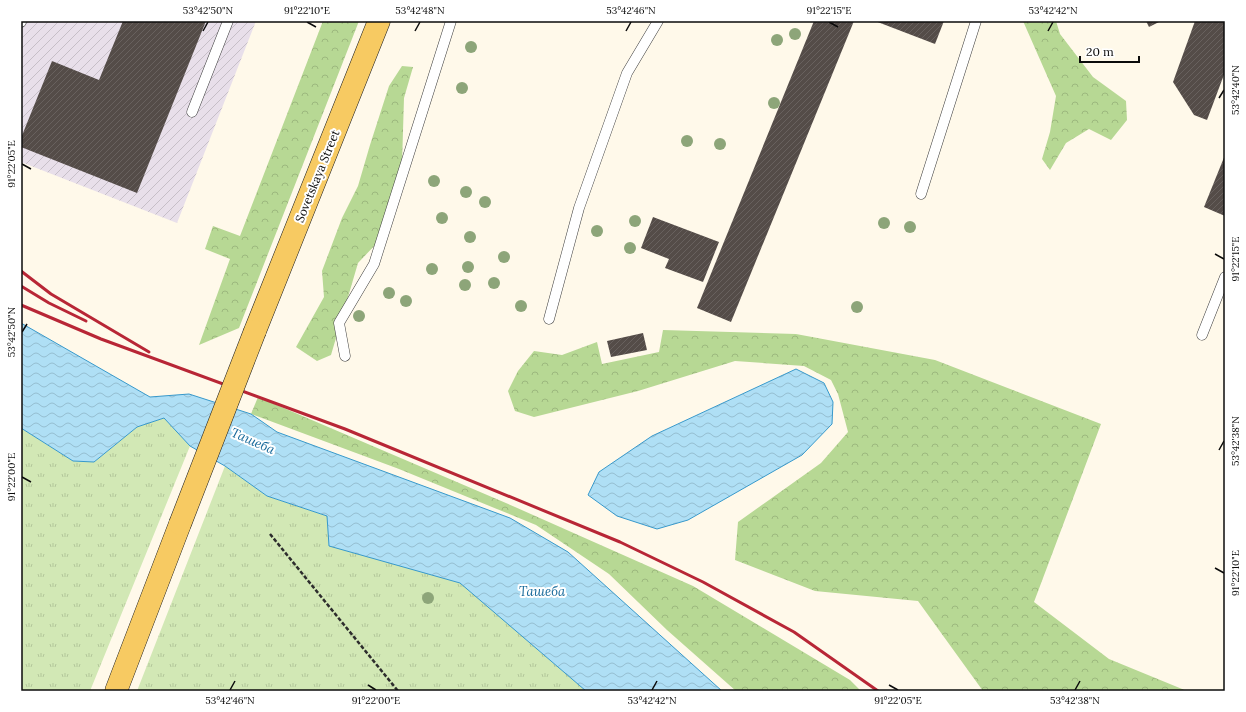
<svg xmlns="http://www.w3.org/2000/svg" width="1246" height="712" font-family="Lora,serif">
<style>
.industrial{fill:url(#industrial-furrows)}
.grass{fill:url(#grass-tufts)}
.forest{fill:url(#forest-crowns)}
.water{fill:url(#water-waves);stroke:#3899cb}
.building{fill:url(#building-hatch)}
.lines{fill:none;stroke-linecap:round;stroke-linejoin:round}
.service-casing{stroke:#3e3e3e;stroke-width:11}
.primary-casing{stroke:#1c1c1c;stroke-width:23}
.path{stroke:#2d2d2d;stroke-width:2.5;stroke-dasharray:4 2;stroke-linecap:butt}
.service{stroke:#fff;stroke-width:10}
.primary{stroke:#f7ca62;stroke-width:22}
.rail{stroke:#b82636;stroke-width:3}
.primary-bridge-casing{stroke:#1c1c1c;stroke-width:23;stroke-linecap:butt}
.primary-bridge{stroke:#f7ca62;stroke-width:22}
.tree{fill:#8da579}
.ticks{fill:none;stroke:#0b0b0b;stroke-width:1.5}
.labels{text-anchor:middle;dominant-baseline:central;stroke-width:4;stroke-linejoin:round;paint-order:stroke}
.street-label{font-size:12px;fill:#0b0b0b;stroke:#fff}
.water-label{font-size:13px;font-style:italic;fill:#17699a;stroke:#fff}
.neatline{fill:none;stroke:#0b0b0b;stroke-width:1.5}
.ticks-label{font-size:10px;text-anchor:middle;fill:#0b0b0b}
</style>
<defs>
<pattern id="industrial-furrows" width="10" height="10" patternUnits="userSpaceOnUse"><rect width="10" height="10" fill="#e8dfea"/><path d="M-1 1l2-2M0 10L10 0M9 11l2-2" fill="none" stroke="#c6bec7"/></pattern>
<pattern id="grass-tufts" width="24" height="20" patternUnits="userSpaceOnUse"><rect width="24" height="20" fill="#d2e8b5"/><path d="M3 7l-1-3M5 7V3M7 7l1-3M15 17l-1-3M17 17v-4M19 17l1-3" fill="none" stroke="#b3c69a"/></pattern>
<pattern id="forest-crowns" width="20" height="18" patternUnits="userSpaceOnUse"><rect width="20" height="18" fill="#b7d894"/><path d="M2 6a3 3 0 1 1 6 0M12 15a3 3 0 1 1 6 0" fill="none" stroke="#9cb87e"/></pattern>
<pattern id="water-waves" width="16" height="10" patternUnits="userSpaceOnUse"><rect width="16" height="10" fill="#afdff5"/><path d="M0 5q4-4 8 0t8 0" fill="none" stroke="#95bed1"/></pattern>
<pattern id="building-hatch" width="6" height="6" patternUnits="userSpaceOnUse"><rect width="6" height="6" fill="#544c48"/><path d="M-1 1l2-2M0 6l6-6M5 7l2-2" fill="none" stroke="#68615e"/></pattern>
</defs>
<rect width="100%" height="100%" fill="#fff9ea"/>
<!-- industrial -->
<path class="industrial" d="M21,21H256L177,223L21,162Z"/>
<!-- grass -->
<g class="grass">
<path d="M164,418L190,446L90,691H21V428L73,461L94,462L137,427Z"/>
<path d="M225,466L267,496L327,516L407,567L460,582L586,691H137Z"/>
</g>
<!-- forest -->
<g class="forest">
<path d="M323,21H359L239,328L199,345L230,259L205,249L213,226L240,236Z"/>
<path d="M1023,21H1056L1060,34L1093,77L1126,101L1127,120L1111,140L1089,129L1066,143L1050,170L1042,159L1050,132L1056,96Z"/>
<path d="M402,66L413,67L404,98L402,164L377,243L358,263L331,355L317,361L296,347L324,297L322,271L342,218L358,186L370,145L389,86Z"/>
<path d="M663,330L796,334L935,360L1101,424L1034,602L1109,659L1187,691H983L918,601L815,591L735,560L738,522L821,463L848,432L838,394L831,380L804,366L735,361L638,391L534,417L515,411L508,391L518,371L534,351L562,355L597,342L602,364L659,352Z"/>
<path d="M258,397L515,507L693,586L850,680L861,691H736L667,630L609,574L536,525L399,469L251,414Z"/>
</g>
<!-- water -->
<g class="water">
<path d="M21,323L150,397L189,394L251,414L277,432L510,518L568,552L722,691H586L460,583L329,546L327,516L267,496L225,466L190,446L164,418L137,427L94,462L73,461L21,428Z"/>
<path d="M796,369L824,383L833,402L832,424L802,455L688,520L657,529L617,516L588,495L599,472L652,436Z"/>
</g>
<!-- building -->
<g class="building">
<path d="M123,21H206L137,193L21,147V138L52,61L99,80Z"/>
<path d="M814,21H854L731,322L697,308Z"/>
<path d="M875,21H944L935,44Z"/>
<path d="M1146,21H1161L1149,27Z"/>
<path d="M1195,21H1225V72L1207,120L1194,115L1173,82Z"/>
<path d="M1225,155V216L1204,207Z"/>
<path d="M653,217L719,242L703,282L665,268L669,259L641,248Z"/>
<path d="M643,333L647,350L611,357L607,341Z"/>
</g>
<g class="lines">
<defs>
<g id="service">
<path d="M21,22V21"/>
<path d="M192,112L228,21"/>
<path d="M921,194L976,21"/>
<path d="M549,319L579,208L627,73L658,21"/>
<path d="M1202,335L1225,277"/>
<path d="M345,356L339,323L374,264L451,21"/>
</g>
<g id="primary">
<path d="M255,331L379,21"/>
<path d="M116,691L180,524"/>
</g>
</defs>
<!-- service casing -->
<use href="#service" class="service-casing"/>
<!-- primary casing -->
<use href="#primary" class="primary-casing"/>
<!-- path -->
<path class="path" d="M270,534L398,691"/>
<!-- service -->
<use href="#service" class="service"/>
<!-- primary -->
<use href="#primary" class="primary"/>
<!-- rail -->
<g class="rail">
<path d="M21,271L51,294L149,352"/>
<path d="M21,286L49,303L86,321"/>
<path d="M21,305L101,339L345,429L620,542L703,582L794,632L878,691"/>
</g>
<defs>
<path id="primary-bridge" d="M180,524L255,331"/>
</defs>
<!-- primary-bridge casing -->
<use href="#primary-bridge" class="primary-bridge-casing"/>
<!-- primary-bridge -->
<use href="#primary-bridge" class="primary-bridge"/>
</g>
<!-- trees -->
<g class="tree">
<circle cx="795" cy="34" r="6"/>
<circle cx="777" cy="40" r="6"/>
<circle cx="471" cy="47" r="6"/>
<circle cx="462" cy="88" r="6"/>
<circle cx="774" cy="103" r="6"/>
<circle cx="687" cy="141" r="6"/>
<circle cx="720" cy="144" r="6"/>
<circle cx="434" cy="181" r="6"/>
<circle cx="466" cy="192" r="6"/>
<circle cx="485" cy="202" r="6"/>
<circle cx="442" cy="218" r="6"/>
<circle cx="635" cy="221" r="6"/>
<circle cx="884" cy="223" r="6"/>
<circle cx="910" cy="227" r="6"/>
<circle cx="597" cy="231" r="6"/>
<circle cx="470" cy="237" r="6"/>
<circle cx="630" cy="248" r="6"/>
<circle cx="504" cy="257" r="6"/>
<circle cx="468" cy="267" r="6"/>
<circle cx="432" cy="269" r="6"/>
<circle cx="494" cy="283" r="6"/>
<circle cx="465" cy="285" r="6"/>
<circle cx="389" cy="293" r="6"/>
<circle cx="406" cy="301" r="6"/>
<circle cx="521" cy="306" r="6"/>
<circle cx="857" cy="307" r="6"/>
<circle cx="359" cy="316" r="6"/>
<circle cx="428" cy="598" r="6"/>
</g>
<!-- ticks -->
<path class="ticks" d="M307,22L316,27M829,22L838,27M203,31L208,22M415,31L420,22M626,31L631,22M1048,31L1053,22M1219,98L1224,90M22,164L31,169M1215,254L1224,259M22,332L27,324M1219,450L1224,441M22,477L31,482M1215,568L1224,573M368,685L376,690M889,685L898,690M230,690L235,681M652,690L657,681M1075,690L1080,681"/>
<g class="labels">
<!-- street labels -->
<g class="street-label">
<text transform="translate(317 176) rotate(-68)">Sovetskaya Street</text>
</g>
<!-- water labels -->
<g class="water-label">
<text transform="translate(253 441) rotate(24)">Ташеба</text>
<text x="542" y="591">Ташеба</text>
</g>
</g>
<!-- border -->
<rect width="1246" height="712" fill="none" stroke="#ffffff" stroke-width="44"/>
<!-- scale -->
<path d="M1080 56v6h59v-6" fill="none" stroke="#0b0b0b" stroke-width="2"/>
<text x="1086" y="56" font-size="12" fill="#0b0b0b" stroke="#ffffff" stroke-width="3" paint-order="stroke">20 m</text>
<rect x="22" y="22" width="1202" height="668" class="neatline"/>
<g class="ticks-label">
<text x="208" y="14">53°42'50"N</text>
<text x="307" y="14">91°22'10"E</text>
<text x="420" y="14">53°42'48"N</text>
<text x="631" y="14">53°42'46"N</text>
<text x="829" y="14">91°22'15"E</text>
<text x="1053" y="14">53°42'42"N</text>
<text transform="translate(1235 90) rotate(-90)" y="4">53°42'40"N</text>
<text transform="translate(11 164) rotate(-90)" y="4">91°22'05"E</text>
<text transform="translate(1235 259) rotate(-90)" y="4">91°22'15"E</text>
<text transform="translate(11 332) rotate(-90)" y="4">53°42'50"N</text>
<text transform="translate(1235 441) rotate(-90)" y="4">53°42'38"N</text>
<text transform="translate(11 477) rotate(-90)" y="4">91°22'00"E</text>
<text transform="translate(1235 573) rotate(-90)" y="4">91°22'10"E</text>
<text x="230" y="704">53°42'46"N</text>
<text x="376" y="704">91°22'00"E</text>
<text x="652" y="704">53°42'42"N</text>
<text x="898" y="704">91°22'05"E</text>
<text x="1075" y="704">53°42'38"N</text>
</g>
</svg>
